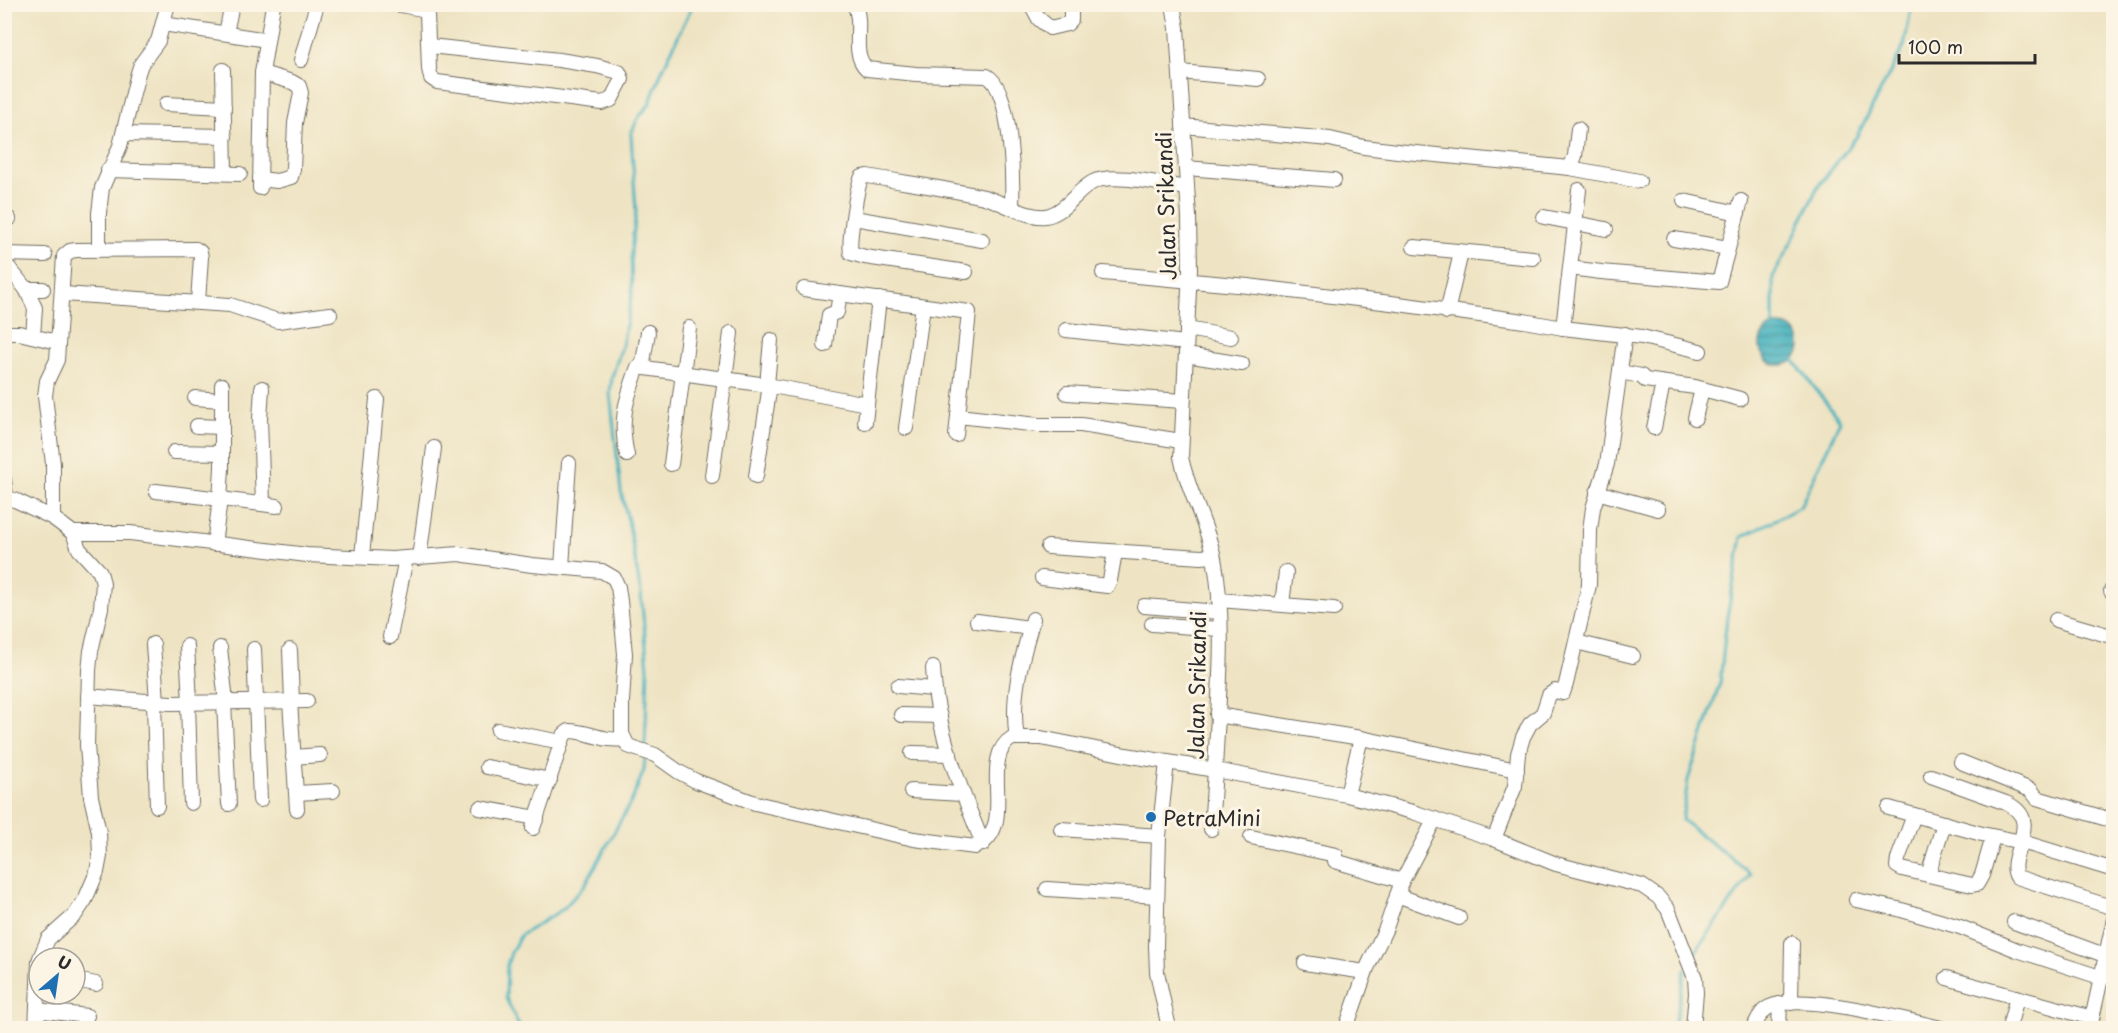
<svg xmlns="http://www.w3.org/2000/svg" width="2118" height="1033" font-family="'Playpen Sans',sans-serif">
<style>
.water{fill:url(#water-rules);stroke:#376e74;stroke-width:1.5}
.lines{fill:none;stroke-linecap:round;stroke-linejoin:round}
.stream{stroke:#43b1be;stroke-width:3}
.minor-casing{stroke:#6f6b60;stroke-width:16}
.minor{stroke:#fff;stroke-width:14}
.poi-dot{fill:#1f6fb2;stroke:#fcf5e5;stroke-width:2}
.labels{text-anchor:middle;dominant-baseline:central;stroke-width:6;stroke-linejoin:round;paint-order:stroke}
.street-label{font-size:21px;fill:#2b2b2b;stroke:#fcf5e5}
.poi-label{font-size:21px;fill:#2b2b2b;stroke:#fcf5e5;text-anchor:start}
</style>
<defs>
<pattern id="water-rules" width="6" height="5" patternUnits="userSpaceOnUse" patternTransform="scale(1.5)"><rect width="6" height="5" fill="#43b1be"/><path d="M0 2.5h6" fill="none" stroke="#38909b"/></pattern>
</defs>
<rect width="100%" height="100%" fill="#fcf5e5"/>
<filter id="ink" filterUnits="userSpaceOnUse"><feTurbulence type="fractalNoise" baseFrequency=".0167" numOctaves="2"/><feDisplacementMap in="SourceGraphic" scale="12" xChannelSelector="R" yChannelSelector="G"/><feConvolveMatrix kernelMatrix="1 2 1 2 8 2 1 2 1" color-interpolation-filters="sRGB"/></filter>
<filter id="wash" filterUnits="userSpaceOnUse"><feTurbulence type="fractalNoise" baseFrequency=".008" numOctaves="4" result="noise"/><feDisplacementMap in="SourceGraphic" scale="24" xChannelSelector="R" yChannelSelector="G"/><feGaussianBlur stdDeviation="1.35" result="paint"/><feColorMatrix in="noise" values="0 0 0 0 0 0 0 0 0 0 0 0 0 0 0 0 0 1.4 0 .05"/><feComposite in="paint" operator="in"/></filter>
<g filter="url(#wash)">
<rect width="100%" height="100%" fill="#eee3c2"/>
<!-- water -->
<circle class="water" cx="1780" cy="345" r="20"/>
<g class="lines">
<!-- stream -->
<g class="stream">
<path d="M1775,330L1773,327V277L1791,243L1817,188L1857,136L1904,46L1912,4"/>
<path d="M645,747L648,669L641,594L629,525L621,491L610,393L612,377L622,346L632,294L631,252L636,212L631,134L638,118L649,105L661,73L693,4"/>
<path d="M1691,958L1751,874L1682,820L1688,780L1720,683L1727,617L1742,537L1800,507L1840,421L1792,358"/>
<path d="M520,1028L506,998L507,965L512,950L521,935L563,909L585,885L633,798L644,770L645,757"/>
<path d="M1671,1028L1676,1017L1685,969"/>
</g>
</g>
</g>
<g filter="url(#ink)">
<g class="lines">
<defs>
<g id="minor">
<path d="M395,4L422,9L427,13L429,69L431,78L437,82L602,103L611,100L622,79L619,72L597,66L559,60L430,46"/>
<path d="M854,4C865,25 849,52 867,69L916,74L987,76C1012,89 1013,180 1012,206"/>
<path d="M1031,4L1039,19L1050,28L1067,24L1071,20V4"/>
<path d="M1173,4L1177,28L1189,217L1190,269L1181,457C1188,492 1207,523 1214,558C1227,626 1218,701 1215,770L1347,795L1413,812L1494,839L1556,864L1642,886L1658,897L1668,909L1695,978L1696,993L1693,1028"/>
<path d="M163,24L267,40"/>
<path d="M226,33L232,4"/>
<path d="M301,60L317,4"/>
<path d="M223,70L225,173"/>
<path d="M1180,72L1258,79"/>
<path d="M166,104L224,107"/>
<path d="M1183,126L1330,139L1364,147L1406,152L1570,168L1639,181"/>
<path d="M123,134L225,136"/>
<path d="M1186,168L1334,180"/>
<path d="M1570,168L1575,156L1578,129"/>
<path d="M108,170L240,174"/>
<path d="M260,179L277,181L291,177L293,169L295,123L301,93L299,86L292,82L262,73"/>
<path d="M260,188L262,73L273,5"/>
<path d="M1684,201L1738,213"/>
<path d="M1544,217L1606,229"/>
<path d="M854,218L982,240"/>
<path d="M4,219H9"/>
<path d="M1674,239L1728,248"/>
<path d="M1414,247L1533,258"/>
<path d="M99,249V213L102,188L120,146L138,73L141,64L158,41L168,4"/>
<path d="M4,258L5,254L45,255"/>
<path d="M4,262L26,289L35,308L33,336"/>
<path d="M1570,268L1601,272L1719,282L1741,201"/>
<path d="M966,272L865,257L851,253C848,243 857,185 862,177L867,176C906,183 946,188 984,197C1003,202 1026,218 1045,216C1064,214 1076,191 1093,182C1112,172 1164,185 1187,188"/>
<path d="M1103,273L1248,286L1391,303L1524,321L1563,328L1642,337L1700,351"/>
<path d="M26,289H43"/>
<path d="M804,289L969,312L956,435"/>
<path d="M63,294L230,305L278,321L330,314"/>
<path d="M1447,312L1461,253"/>
<path d="M1563,328L1579,190"/>
<path d="M1187,329L1231,337"/>
<path d="M1066,330L1186,343"/>
<path d="M4,333H19L57,342"/>
<path d="M825,345L829,315L837,312L840,294"/>
<path d="M1186,355L1242,364"/>
<path d="M642,368L648,332"/>
<path d="M1620,372L1641,376L1645,380L1695,387L1740,399"/>
<path d="M767,385L771,340"/>
<path d="M262,388L260,419L263,504"/>
<path d="M1067,393L1183,401"/>
<path d="M195,398L221,400"/>
<path d="M958,416L1038,425H1081L1181,441"/>
<path d="M1695,418L1702,389"/>
<path d="M865,422L879,299"/>
<path d="M197,426L221,427"/>
<path d="M906,428L923,306"/>
<path d="M1654,428L1663,383"/>
<path d="M174,452L222,453"/>
<path d="M627,455C619,420 626,400 638,367L767,385L867,404"/>
<path d="M671,464L689,328"/>
<path d="M712,476L731,333"/>
<path d="M756,476L770,385"/>
<path d="M4,480L6,498"/>
<path d="M156,491L277,506"/>
<path d="M1597,492L1658,509"/>
<path d="M4,498L15,500L53,518L73,533H130L307,555L392,559L459,554L532,565L602,571L614,578L618,587L620,601L625,654L622,701V734L628,746L655,755L679,772L696,781L755,803L914,839L975,847C1020,829 977,759 1012,738H1041L1126,755L1215,770L1211,829"/>
<path d="M53,518V464L45,396L47,381L57,360L64,256L70,251L76,250L196,249L200,252L201,257L198,302"/>
<path d="M214,544L220,500L222,468V385"/>
<path d="M1048,547L1201,557L1213,556"/>
<path d="M362,557L377,399"/>
<path d="M419,558L434,448"/>
<path d="M562,567L569,463"/>
<path d="M1042,578L1107,586L1110,580L1115,552"/>
<path d="M2111,591H2114"/>
<path d="M1219,600L1334,609"/>
<path d="M1282,604L1286,572"/>
<path d="M1144,606L1219,612"/>
<path d="M2056,620L2114,637"/>
<path d="M977,621L1030,628"/>
<path d="M1152,624L1219,629"/>
<path d="M390,637L406,558"/>
<path d="M1576,642L1633,656"/>
<path d="M153,644L157,702"/>
<path d="M187,646L190,703"/>
<path d="M220,648L226,702"/>
<path d="M254,649L260,800"/>
<path d="M290,650L292,701"/>
<path d="M933,668C936,729 960,788 983,844"/>
<path d="M898,686L934,689"/>
<path d="M88,696L170,703L307,701"/>
<path d="M290,701L297,809"/>
<path d="M154,702L157,806"/>
<path d="M224,702L229,804"/>
<path d="M188,703L191,803"/>
<path d="M901,715L940,716"/>
<path d="M1217,715L1361,738L1517,770"/>
<path d="M498,730L562,742"/>
<path d="M1017,738C1010,698 1022,657 1033,619"/>
<path d="M912,753L950,754"/>
<path d="M293,757L320,755"/>
<path d="M1167,762L1159,836L1156,946L1157,972L1169,1028"/>
<path d="M1961,762L2031,790L2037,798L2114,821"/>
<path d="M487,767L550,780"/>
<path d="M1931,776L2006,803C2046,821 2004,855 2017,877L2114,908"/>
<path d="M911,791L962,794"/>
<path d="M296,793L333,791"/>
<path d="M1347,795L1361,738"/>
<path d="M480,808L537,818"/>
<path d="M1889,808L1982,834L2022,842L2114,870"/>
<path d="M1914,815L1898,859L1897,866L1902,869L1972,885L1977,884L1982,875L1993,837"/>
<path d="M533,828L564,735L569,731C588,731 603,742 623,739"/>
<path d="M1061,829L1159,836"/>
<path d="M1251,837L1336,855L1335,861L1402,881"/>
<path d="M1494,839L1515,786L1518,754L1523,737L1530,724L1543,713L1549,695L1555,691L1563,693L1566,684L1589,585L1590,530L1593,508L1607,464L1625,334"/>
<path d="M1928,875L1944,823"/>
<path d="M1047,889L1157,896"/>
<path d="M1397,895L1459,918"/>
<path d="M1856,900L1898,909L1960,927L2017,950L2103,978"/>
<path d="M2014,922L2107,956"/>
<path d="M40,958L48,939L75,915L85,900L97,872L100,856L99,832L91,797L87,745L89,670L91,651L101,608L103,583L100,572L79,549L73,533"/>
<path d="M1305,963L1365,972"/>
<path d="M1947,978L2092,1018"/>
<path d="M75,980L96,984"/>
<path d="M1791,1003L1792,943"/>
<path d="M37,1010L87,1016"/>
<path d="M36,1028L39,961"/>
<path d="M1346,1028L1367,968L1386,928L1402,881L1435,819"/>
<path d="M1753,1028C1757,1022 1759,1014 1766,1009C1795,989 1905,1020 1941,1028"/>
<path d="M1779,1028L1780,1004"/>
<path d="M2009,1028L2017,997"/>
<path d="M2090,1028L2114,919"/>
</g>
</defs>
<!-- minor casing -->
<use href="#minor" class="minor-casing"/>
<!-- minor -->
<use href="#minor" class="minor"/>
</g>
</g>
<!-- markers -->
<circle class="poi-dot" cx="1151" cy="817" r="6"/>
<g class="labels">
<!-- street labels -->
<g class="street-label">
<text transform="translate(1165 206) rotate(-92)">Jalan Srikandi</text>
<text transform="translate(1196 685) rotate(-89)">Jalan Srikandi</text>
</g>
<!-- poi labels -->
<g class="poi-label">
<text x="1163" y="817">PetraMini</text>
</g>
</g>
<!-- margin -->
<rect width="2118" height="1033" fill="none" stroke="#fcf5e5" stroke-width="24"/>
<!-- north arrow -->
<g transform="translate(57 976) rotate(29)"><circle r="28" fill="#fcf5e5" stroke="#a8a49b" stroke-width="1.5"/>
<path d="M0-4.5L10 22L0 15L-10 22Z" fill="#1f6fb2"/>
<text y="-9" font-size="16" font-weight="bold" text-anchor="middle" fill="#2b2b2b">U</text>
</g>
<!-- scale -->
<path d="M1899 54v9h136v-9" fill="none" stroke="#2b2b2b" stroke-width="3"/>
<text x="1908" y="54" font-size="18" fill="#2b2b2b" stroke="#fcf5e5" stroke-width="4.5" paint-order="stroke">100 m</text>
</svg>
